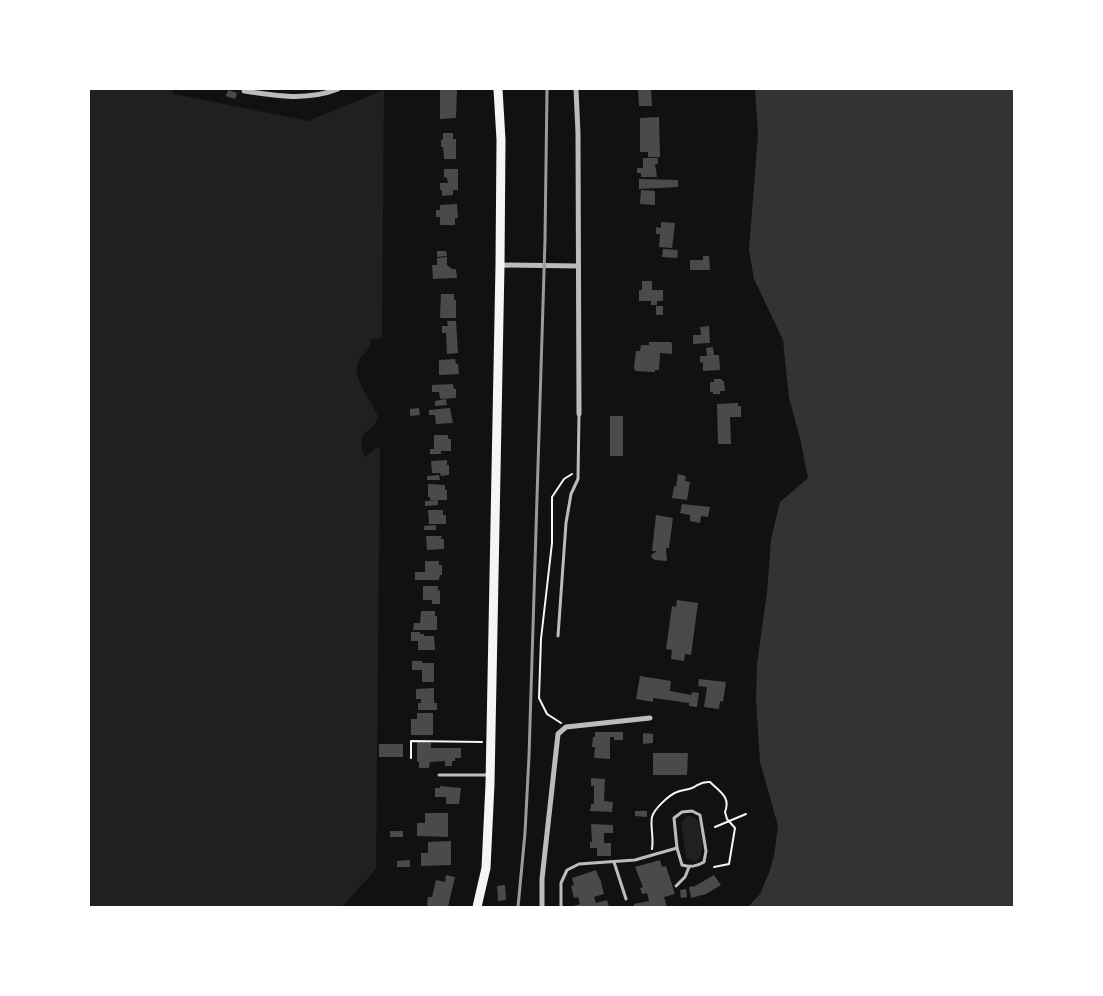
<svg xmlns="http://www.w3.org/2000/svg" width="1103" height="996" font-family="'Varela Round',sans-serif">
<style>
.green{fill:#202020}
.water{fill:#333}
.building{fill:#4a4a4a}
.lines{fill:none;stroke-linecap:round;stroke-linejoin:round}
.path{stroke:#f5f5f5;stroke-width:2}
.service{stroke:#bcbcbc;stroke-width:3}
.minor{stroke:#bcbcbc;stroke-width:5}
.secondary{stroke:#f5f5f5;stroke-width:9}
.rail{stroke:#9a9a9a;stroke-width:3}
</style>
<rect width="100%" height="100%" fill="#111"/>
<!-- green -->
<g class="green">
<path d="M89,89H172L173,94L308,121L384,90L382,338L370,339V346C367,352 361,356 358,362C351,379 374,403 378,417C373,436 353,427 365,457L376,448L380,449L376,869L342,907H89Z"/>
<path d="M687,816H691L698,820C700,832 708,854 695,862L686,858L681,822Z"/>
</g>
<!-- water -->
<path class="water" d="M755,89H1014V907H748L760,894L769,873L774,856L778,826L760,762L756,700L757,664L767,593L771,539L780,502L808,478L800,438L789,398L783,340L754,279L749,250L758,134Z"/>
<!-- building -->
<g class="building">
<path d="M440,89H457L456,118L440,119Z"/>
<path d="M638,89H651L652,106H639Z"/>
<path d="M228,90L237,93L235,99L226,96Z"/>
<path d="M659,117L660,157H648V152H640V118Z"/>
<path d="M443,133H453V139H456V159H444L443,147H441V140L443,139Z"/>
<path d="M643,158H658V164H655L657,177H641V173H637V168H643Z"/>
<path d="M444,169H458V190H453V195L442,196V190H440V183H448L447,178L444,177Z"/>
<path d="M639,179L678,180V187L639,189Z"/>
<path d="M641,190L655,191V205L640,204Z"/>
<path d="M457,204L458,218H455V225H440V217H436V210H440V205Z"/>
<path d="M661,222L675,223L672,248L659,247L660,234H656V227L661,228Z"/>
<path d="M663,249L678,250L677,258L662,257Z"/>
<path d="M437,251H446L447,256L437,257Z"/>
<path d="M703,256H709L710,270H690V260H703Z"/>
<path d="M447,257V265L452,269H456L457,278L433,279L432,265H437V258Z"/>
<path d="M642,281H652V290H663V301H657V305H651V301H639V290H642Z"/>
<path d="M441,294H454V300H456V318H440Z"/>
<rect x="656" y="306" width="7" height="9"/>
<path d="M447,321H456L458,353L447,354L446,333H442V326H448Z"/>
<path d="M709,326L710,343L693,344V335H701L700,327Z"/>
<path d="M649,342H670L672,343V354L660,353L659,370H655V372L635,371L634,367L636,351H640L641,345H649Z"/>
<path d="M713,347L714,355H719L720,370L703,371V362L700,363V356H707L706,348Z"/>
<path d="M455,359L456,364H458L459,374L439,375V360Z"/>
<path d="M714,379H722V381H724L725,391H720V394H713V392H710V382H714Z"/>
<path d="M453,384L454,389H456V398L440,399L439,392H432V385Z"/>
<path d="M446,399L447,405L435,406V401Z"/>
<path d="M738,403V406H741V417H730L731,444H718L717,404Z"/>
<path d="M419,408L420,415L410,416V409Z"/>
<path d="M450,408L453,423L436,424L435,415H429V410Z"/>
<rect x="610" y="416" width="13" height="40"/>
<path d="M434,435H448V439H451V451H441V454H430V449H434Z"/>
<path d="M447,460V465H449V475L441,476L440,473H432L431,461Z"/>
<path d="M678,474L686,476L685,481L690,482L687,500L672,498L674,486L676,487Z"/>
<path d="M439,475L440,480H427V476Z"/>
<path d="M428,484L445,485V490H447V500H430V497H428Z"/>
<path d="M438,500V505L425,506V501Z"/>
<path d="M682,504L710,507L708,517L701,516L700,523L690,521V515L680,513Z"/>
<path d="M428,510H443V515H446V524H429Z"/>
<path d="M656,515L673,518L669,548H666L667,561L655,560L651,557L652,554L655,553L656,551H652Z"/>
<path d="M436,525V530H424V526Z"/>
<path d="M426,536H442L441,539H444V549L427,550Z"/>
<path d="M425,561H439V565H442V575H440L439,580H415V572H425Z"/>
<path d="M423,586H438V591L440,590V604H432V600H423Z"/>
<path d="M677,600L698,603L691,655L685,654L684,661L671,659L672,650L666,649L672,606L676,607Z"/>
<path d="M421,611H435V616H437V630H413L414,623H420Z"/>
<path d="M411,632H420V634H424V636H434L435,650H418V641H411Z"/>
<path d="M412,661H422V663H434V682H422V670H412Z"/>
<path d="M640,676L671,681L670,691L691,695L692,692L699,693L697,707L689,706V703L653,698V702L636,699Z"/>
<path d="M699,679L726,682L723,702L720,701L719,709L704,707L707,687L698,686Z"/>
<path d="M434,688V703H437V710H418V703H421V699H416V689Z"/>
<path d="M417,713H433V735H411V719H417Z"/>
<path d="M595,732H623V740H614V737H610V759L594,758L595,747H592L593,737H595Z"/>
<path d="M643,733L653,734V743L643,744Z"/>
<path d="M417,742H431V748H461V758H455V761H452V766H445V761L430,762L429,768H419V762H417Z"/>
<rect x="379" y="744" width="24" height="13"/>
<path d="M653,753H688L687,775H653Z"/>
<path d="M591,778L605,779L604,801L613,802L612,812L590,811L591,804H594V786H591Z"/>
<path d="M440,786L461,788L459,804H446V797H435V788H440Z"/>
<path d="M635,811H647V817L635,816Z"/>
<path d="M425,813H448V837L417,836V823H425Z"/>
<path d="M591,824L613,825V833H604V843H611V856H597V848H590V842H592Z"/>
<rect x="390" y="831" width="13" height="6"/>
<path d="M451,841V865L421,866V853H428V842Z"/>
<path d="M410,860V867H397V861Z"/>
<path d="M660,860L662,867L666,866L675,894L664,897L667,907H630L634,906V904L649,901L647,893L642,894L640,888L643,887L635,867Z"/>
<path d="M596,870L599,878H600L604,894L594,897L596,903L607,900L609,907H570L580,904L578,897L574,898L571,886L574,885L572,878Z"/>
<path d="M446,875L455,877L448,907H430L427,905L428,897H432L436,880L445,882Z"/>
<path d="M714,875L721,885L706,894L691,898L689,887L695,886Z"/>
<path d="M505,885L506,900L498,901L497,886Z"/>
<path d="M686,889L687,897L681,898L680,890Z"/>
</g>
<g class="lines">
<!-- path -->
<g class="path">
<path d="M561,723L547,714L539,698L541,639L552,543V497L564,479L572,474"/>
<path d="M411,758V741L482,742"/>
<path d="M715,827L746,814"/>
<path d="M652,849C654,837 650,826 652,817C654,809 669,795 677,792C681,790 687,790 692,788C699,785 701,781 710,782C720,792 731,797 725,812L727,819L735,828L729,864L714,867"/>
</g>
<!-- service -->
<g class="service">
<path d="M558,636L566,523L571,494L578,479L579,414"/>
<path d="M439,775H490"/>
<path d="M692,811L700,815L706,851L704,862C696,867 690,867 682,865L677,848L674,818L682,812Z"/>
<path d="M614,862L626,899"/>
<path d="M676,886L685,877L689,867"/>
<path d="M561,907V883L567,870L579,864L635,860L677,848"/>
</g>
<!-- minor -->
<g class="minor">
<path d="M576,89L578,133L579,414"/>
<path d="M244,91C276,96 307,101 338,89"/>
<path d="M500,265L577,266"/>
<path d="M542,907V879L558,734L566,727L650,718"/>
</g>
<!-- secondary -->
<path class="secondary" d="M477,907L486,868L490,784L500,265L501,140L498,89"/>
<!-- rail -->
<path class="rail" d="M518,907L525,833L529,756L545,240L547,89"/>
</g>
<!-- border -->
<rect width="1103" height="996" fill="none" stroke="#ffffff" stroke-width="180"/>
</svg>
